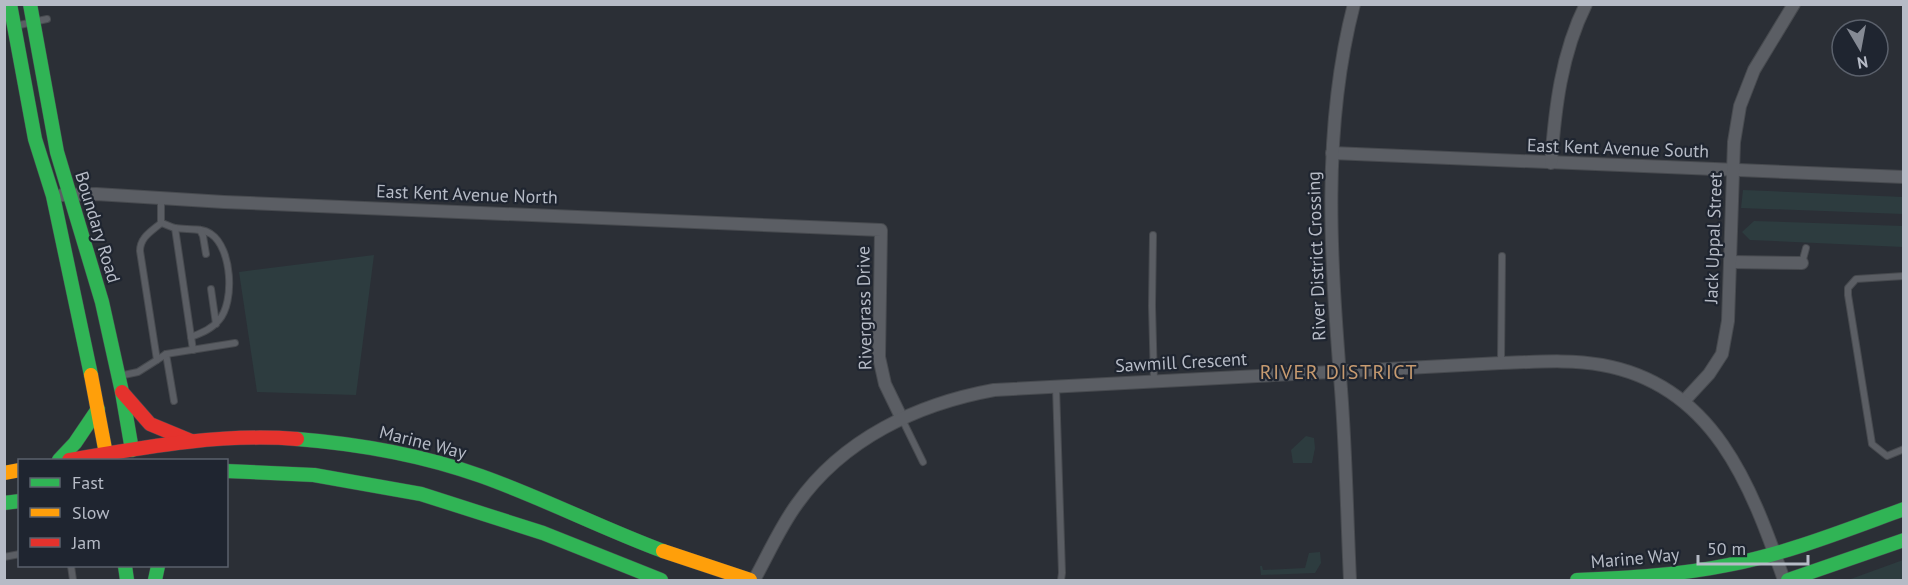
<svg xmlns="http://www.w3.org/2000/svg" width="1908" height="585" font-family="'PT Sans',sans-serif">
<style>
.green{fill:#2d3c3f}
.lines{fill:none;stroke-linecap:round;stroke-linejoin:round}
.lane-casing{stroke:#474a4f;stroke-width:8}
.street-casing{stroke:#474a4f;stroke-width:14}
.fast-casing{stroke:#474a4f;stroke-width:15}
.slow-casing{stroke:#474a4f;stroke-width:15}
.jam-casing{stroke:#474a4f;stroke-width:15}
.lane{stroke:#5b5e64;stroke-width:6}
.street{stroke:#5b5e64;stroke-width:12}
.fast{stroke:#30b455;stroke-width:14}
.slow{stroke:#ff9f0a;stroke-width:14}
.jam{stroke:#e5322d;stroke-width:14}
.labels{text-anchor:middle;dominant-baseline:central;stroke-width:4.5;stroke-linejoin:round;paint-order:stroke}
.street-label{font-size:18px;fill:#b6bbc6;stroke:#1f2530}
.neighbourhood-label{font-size:20px;letter-spacing:1.5px;fill:#c79b70;stroke:#1f2530}
</style>
<rect width="100%" height="100%" fill="#2b2f36"/>
<!-- green -->
<g class="green">
<path d="M1743,190L1903,197V214L1741,208Z"/>
<path d="M1754,221L1903,226V247L1750,240L1742,232Z"/>
<path d="M374,255L356,395L257,392L239,272Z"/>
<path d="M1306,436L1314,438L1315,448L1312,463H1293L1291,450Z"/>
<path d="M1320,552L1321,563L1315,573L1261,575L1260,566H1262L1263,570L1305,568L1309,553Z"/>
<path d="M1903,560V580H1848Z"/>
</g>
<g class="lines">
<defs>
<g id="lane">
<path d="M15,26L47,19"/>
<path d="M161,223C166,224 170,227 175,228C186,230 201,227 211,234C232,248 235,302 219,320C212,329 201,333 191,337"/>
<path d="M175,228L193,350"/>
<path d="M200,230L203,236L206,254"/>
<path d="M1153,235L1152,306L1154,381"/>
<path d="M1802,263L1806,248"/>
<path d="M1904,276L1856,279L1848,288V295L1872,444L1887,456L1904,449"/>
<path d="M211,289L216,324"/>
<path d="M166,354L174,401"/>
<path d="M157,360L166,354L235,343"/>
<path d="M1501,363L1502,256"/>
<path d="M119,376L138,372L157,360L140,251C140,237 152,231 161,223V198"/>
<path d="M1056,387L1062,573L1061,580"/>
<path d="M902,419L923,462"/>
<path d="M4,557L20,554"/>
<path d="M71,566L73,580"/>
</g>
<g id="street">
<path d="M1332,153L1904,177"/>
<path d="M1551,163C1555,109 1561,54 1586,4"/>
<path d="M62,195L96,194L224,202L881,230L879,357L885,384L902,419"/>
<path d="M1731,262L1802,263"/>
<path d="M1684,401L1709,374L1722,354L1728,321L1734,142L1740,106L1754,70L1794,4"/>
<path d="M754,580C768,555 780,527 797,504C843,439 917,404 994,390L1501,363C1535,362 1570,359 1602,365C1714,385 1751,486 1784,580"/>
<path d="M1350,580C1347,517 1346,453 1341,389C1331,261 1321,131 1354,4"/>
</g>
<g id="fast">
<path d="M10,4L35,139L53,196L91,375"/>
<path d="M30,4L57,152L102,302L122,392L132,450"/>
<path d="M297,439C360,444 422,455 481,476C543,498 601,528 663,551"/>
<path d="M59,460L75,443L98,409"/>
<path d="M226,471L314,475L421,494L543,533L661,580"/>
<path d="M4,503L20,501"/>
<path d="M125,566L127,580"/>
<path d="M155,580L158,566"/>
<path d="M1577,580C1628,578 1679,575 1728,565C1789,553 1846,530 1904,509"/>
<path d="M1788,580L1904,540"/>
</g>
<g id="slow">
<path d="M91,375L106,454"/>
<path d="M4,473L20,470"/>
<path d="M663,551L750,580"/>
</g>
<g id="jam">
<path d="M122,392L150,424L191,441"/>
<path d="M69,460C145,447 220,433 297,439"/>
</g>
</defs>
<!-- lane casing -->
<use href="#lane" class="lane-casing"/>
<!-- street casing -->
<use href="#street" class="street-casing"/>
<!-- fast casing -->
<use href="#fast" class="fast-casing"/>
<!-- slow casing -->
<use href="#slow" class="slow-casing"/>
<!-- jam casing -->
<use href="#jam" class="jam-casing"/>
<!-- lane -->
<use href="#lane" class="lane"/>
<!-- street -->
<use href="#street" class="street"/>
<!-- fast -->
<use href="#fast" class="fast"/>
<!-- slow -->
<use href="#slow" class="slow"/>
<!-- jam -->
<use href="#jam" class="jam"/>
</g>
<g class="labels">
<!-- street labels -->
<g class="street-label">
<text transform="translate(1618 148) rotate(2)">East Kent Avenue South</text>
<text transform="translate(467 194) rotate(2)">East Kent Avenue North</text>
<text transform="translate(98 227) rotate(73)">Boundary Road</text>
<text transform="translate(1713 238) rotate(-88)">Jack Uppal Street</text>
<text transform="translate(1316 256) rotate(-92)">River District Crossing</text>
<text transform="translate(864 308) rotate(-91)">Rivergrass Drive</text>
<text transform="translate(1181 362) rotate(-3)">Sawmill Crescent</text>
<text transform="translate(423 442) rotate(14)">Marine Way</text>
<text transform="translate(1635 558) rotate(-5)">Marine Way</text>
</g>
<!-- neighbourhood labels -->
<g class="neighbourhood-label">
<text x="1339" y="372">RIVER DISTRICT</text>
</g>
</g>
<!-- border -->
<rect width="1908" height="585" fill="none" stroke="#b6bbc6" stroke-width="12"/>
<!-- legend -->
<rect x="18" y="459" width="210" height="108" fill="#1f2530" stroke="#5b616c" stroke-width="1.5"/>
<rect x="30" y="478" width="30" height="9" fill="#30b455" stroke="#5b616c" stroke-width="1.5"/>
<text x="72" y="489" font-size="18" fill="#b6bbc6">Fast</text>
<rect x="30" y="508" width="30" height="9" fill="#ff9f0a" stroke="#5b616c" stroke-width="1.5"/>
<text x="72" y="519" font-size="18" fill="#b6bbc6">Slow</text>
<rect x="30" y="538" width="30" height="9" fill="#e5322d" stroke="#5b616c" stroke-width="1.5"/>
<text x="72" y="549" font-size="18" fill="#b6bbc6">Jam</text>
<!-- north arrow -->
<g transform="translate(1860 48) rotate(170)"><circle r="28" fill="#1f2530" stroke="#5b616c" stroke-width="1.5"/>
<path d="M0-4.5L10 22L0 15L-10 22Z" fill="#858a94"/>
<text y="-9" font-size="16" font-weight="bold" text-anchor="middle" fill="#b6bbc6">N</text>
</g>
<!-- scale -->
<path d="M1698 555v9h110v-9" fill="none" stroke="#b6bbc6" stroke-width="3"/>
<text x="1707" y="555" font-size="18" fill="#b6bbc6" stroke="#1f2530" stroke-width="4.5" paint-order="stroke">50 m</text>
</svg>
